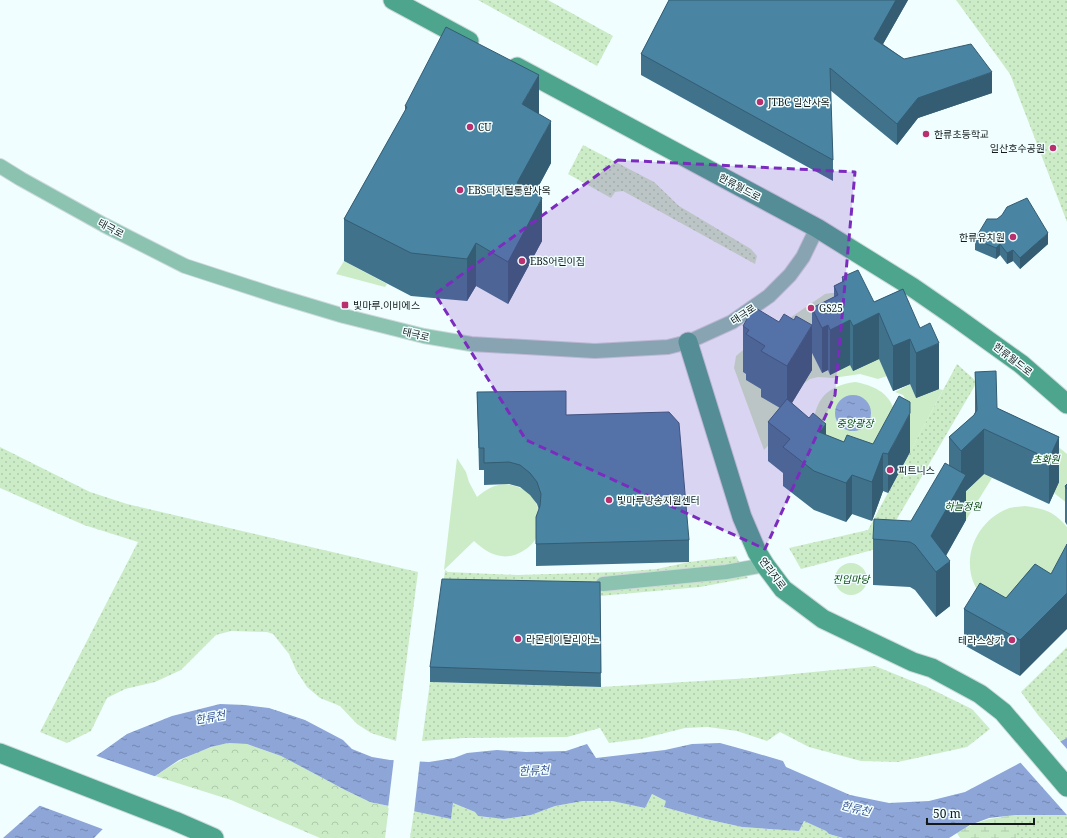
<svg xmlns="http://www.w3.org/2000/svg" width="1067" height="838" font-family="'Noto Serif','Noto Sans KR',serif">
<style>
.green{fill:#ccecc7}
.forest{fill:url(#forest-crowns)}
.wetland{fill:url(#wetland-marsh)}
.park{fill:url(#park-dots)}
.water{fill:url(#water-ripples)}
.pier{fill:#f0feff}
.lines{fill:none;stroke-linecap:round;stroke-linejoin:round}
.street-casing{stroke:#cddada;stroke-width:16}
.secondary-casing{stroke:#cddada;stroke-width:21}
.street{stroke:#8bc2b0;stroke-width:14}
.secondary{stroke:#4ca58c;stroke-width:19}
.wall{fill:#40728c}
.shaded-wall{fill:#345c72}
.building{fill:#4a84a3;stroke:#345c72}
.marked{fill:#7b2cbf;fill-opacity:0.2;stroke:#7b2cbf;stroke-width:3;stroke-dasharray:8 5;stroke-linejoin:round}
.poi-dot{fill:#b8306e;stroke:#f0feff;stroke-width:1.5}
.labels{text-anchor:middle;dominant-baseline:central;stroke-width:3;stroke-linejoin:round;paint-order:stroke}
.poi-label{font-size:10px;fill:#141a1a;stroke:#f0feff;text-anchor:start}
.street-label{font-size:10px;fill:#141a1a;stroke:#f0feff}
.park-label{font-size:10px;font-style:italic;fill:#013d00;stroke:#f0feff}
.water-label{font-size:11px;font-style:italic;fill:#395493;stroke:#f0feff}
</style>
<defs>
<pattern id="forest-crowns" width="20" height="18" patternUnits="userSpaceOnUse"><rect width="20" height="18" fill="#ccecc7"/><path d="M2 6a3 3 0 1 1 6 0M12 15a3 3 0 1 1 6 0" fill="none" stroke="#aecaaa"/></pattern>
<pattern id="wetland-marsh" width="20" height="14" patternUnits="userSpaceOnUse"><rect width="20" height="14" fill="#ccecc7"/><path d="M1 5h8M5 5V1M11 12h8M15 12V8" fill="none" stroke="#aecaaa"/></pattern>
<pattern id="park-dots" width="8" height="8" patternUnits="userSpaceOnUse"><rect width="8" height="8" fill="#ccecc7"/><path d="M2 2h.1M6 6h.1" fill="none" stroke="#aecaaa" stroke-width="1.8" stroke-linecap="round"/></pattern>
<pattern id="water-ripples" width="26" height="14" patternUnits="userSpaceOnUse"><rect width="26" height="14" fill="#8da5d7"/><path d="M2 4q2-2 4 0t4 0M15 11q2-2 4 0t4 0" fill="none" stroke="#7286ae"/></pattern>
</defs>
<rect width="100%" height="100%" fill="#f0feff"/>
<!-- green -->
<g class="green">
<path d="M344,261L387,284L385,287L336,274Z"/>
<path d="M831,293H837L812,353L822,373L828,370L830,375L882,343L887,376L878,379L860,374L833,378L818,377L810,379L803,384L743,372L749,375L787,411L783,430L764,450L734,368L736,356L743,350L825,294Z"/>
<path d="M855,382C872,385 889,392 894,410C897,419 894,431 894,440L847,465L813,423C817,397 828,386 855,382Z"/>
<path d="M910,384L916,398L939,389L943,390L910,452L906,400L903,395L895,392Z"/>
<path d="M1050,440L1067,454V503L1054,493L1059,482Z"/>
<path d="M457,458L466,472L469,482L477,497C489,487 500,481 515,486C539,493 544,517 536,538C534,543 528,548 523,551C505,562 489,555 474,541L444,570Z"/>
<path d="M984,474L992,478L966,520L945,508Z"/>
<path d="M1025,506C1044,509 1054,511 1067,527V580L1056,600L985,601C982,596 978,591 975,586C961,557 977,521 1007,509C1012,507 1019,507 1025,506Z"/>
<circle cx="851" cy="579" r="16"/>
</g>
<!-- forest -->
<path class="forest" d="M228,743L247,744L281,756L317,775L345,790L370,802L389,806L385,838H320L231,800L155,776C179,760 199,749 228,743Z"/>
<!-- wetland -->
<path class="wetland" d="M1016,815V838H960L957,833C977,820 993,818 1016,815Z"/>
<!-- park -->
<g class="park">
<path d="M478,0H548L613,36L597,66Z"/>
<path d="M956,0H1067V222L1010,74Z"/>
<path d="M583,145L654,182L679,206L751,249L757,256L755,264L623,191L615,192L611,198L568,174Z"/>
<path d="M957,364L977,382L880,548L801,569L789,548L868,530Z"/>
<path d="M0,447L90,492L127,504L418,572L396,741L371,733L357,724L340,706L320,698L307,687L296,670L289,654L273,634L267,632L231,631L216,635L181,670L155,682L125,689L107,698L91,731L67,743L40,732L138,542L84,525L0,488Z"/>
<path d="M736,556L748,578L700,587L600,596L442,594L445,570L448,572L517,575L618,572L657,569L689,562Z"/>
<path d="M1067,647V749L1038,715L1021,692Z"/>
<path d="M875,666L927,687L972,709L990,729L967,747L898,762L861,761L809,747L780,732L767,741L737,731L708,727L685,728L641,739L609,743L600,728L567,737L464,738L422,741L430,682L601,687L751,678Z"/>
<path d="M652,794L666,801L664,807L706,819L742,827L799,831L804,821L826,831L829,834L843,838H410L414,811L451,819L453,803L475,812L478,816L504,819L531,815L555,806L583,801H612L645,808Z"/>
<rect x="1016" y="815" width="51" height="23"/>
</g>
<!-- water -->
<g class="water">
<circle cx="853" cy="413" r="18"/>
<path d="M220,704L245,705L269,708L305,720L343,740L352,749L372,757L390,760L429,762L454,758L467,753L497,750L526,752L566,751L587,744L596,758L665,750L692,744L720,743L749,751L783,761L786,767L850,795L889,803L929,801L965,792L1067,738V815H1016L989,818L970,825L949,838H843L829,834L826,831L804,821L799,831L742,827L706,819L664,807L666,801L652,794L645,808L612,801H583L555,806L531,815L504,819L478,816L475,812L453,803L451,819L370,802L345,790L317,775L281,756L247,744L228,743L211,747L179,760L155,776L94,838H3L96,756L127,734L172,716Z"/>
</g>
<!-- pier -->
<g class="pier">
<path d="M1059,740L1067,749V815L1019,761Z"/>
<path d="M94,755L157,777L105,830L38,805Z"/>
<path d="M394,758L420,760L414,813L388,808Z"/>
</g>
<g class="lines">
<defs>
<g id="street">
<path d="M0,166L21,179L104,225L185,266L274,295L344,316L424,336L471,344L595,351L668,347L688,342L732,322L769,296L790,275L803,257L817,228"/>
<path d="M603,584L726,572L765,565"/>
</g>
<g id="secondary">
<path d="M393,0L469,41"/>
<path d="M517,67L817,228L912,287L954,316L1021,364L1067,404"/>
<path d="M688,342L742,517L757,552L765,565L783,589L823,619L913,662L932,668L980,694L1003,712L1067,787"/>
<path d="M0,753L175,821L214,838"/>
</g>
</defs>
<!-- street casing -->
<use href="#street" class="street-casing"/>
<!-- secondary casing -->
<use href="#secondary" class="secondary-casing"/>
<!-- street -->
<use href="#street" class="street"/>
<!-- secondary -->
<use href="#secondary" class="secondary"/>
</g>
<!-- wall -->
<g class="wall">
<path d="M669,0H908L883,44L904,59L992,93L918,118L897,145L830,90L833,160V181L641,75V54Z"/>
<path d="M405,106L539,114L551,163L535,193L542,241L508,304L476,286L467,301L411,296L344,261V219L405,111Z"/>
<path d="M975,239L1048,244L1020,269L1013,261L1007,264L1000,255L996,259L975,250Z"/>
<path d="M842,277L874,302L903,289L939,389L916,398L910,384L893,391L879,359L853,371L850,365L830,375L828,370L822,373L812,353V308L834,297V286L842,282Z"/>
<path d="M743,326L812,370L792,403L826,435L844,442L873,444L910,452L888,493L883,491L872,521L852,514L846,522L814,510L783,486V473L768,461V422L780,408L761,397V389L746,380V374L743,372Z"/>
<path d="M975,372L997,408L1059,437V482L1049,504L984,474L966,491V520L946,556L950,606L936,617L915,590L910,587L873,585V539L911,521L949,465V437L974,415L975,412Z"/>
<path d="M477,392L566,415L689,540V562L536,566V517L539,510L537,504L530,495L520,487L509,484L484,485V470H479Z"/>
<path d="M1067,484V525L1065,522V486Z"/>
<path d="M1035,564L1020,676L964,645V609L1006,598Z"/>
<path d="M600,582L601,687L430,682V667Z"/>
</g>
<!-- shaded-wall -->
<g class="shaded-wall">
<path d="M896,0H908L874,60V39Z"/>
<path d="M992,72V93L918,118L897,145V124L918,98Z"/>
<path d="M539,75V118L522,104Z"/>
<path d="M551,121V163L517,226V183Z"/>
<path d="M542,198V241L508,304V262Z"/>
<path d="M1048,233V244L1020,269V258Z"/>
<path d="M476,243V286L467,301V259Z"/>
<path d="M1000,244V255L996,259V248Z"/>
<path d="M1013,250V261L1007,264V253Z"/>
<path d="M879,313V359L853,371V326Z"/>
<path d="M850,320V365L830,375V330Z"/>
<path d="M812,325V370L787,411V366Z"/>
<path d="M828,325V370L822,373V328Z"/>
<path d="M910,339V384L893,391V346Z"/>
<path d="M939,343V389L916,398V353Z"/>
<path d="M910,413V452L888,493V454Z"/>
<path d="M826,424V463L819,432Z"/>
<path d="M984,429V474L966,491V520L937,571L950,561V606L936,617V572L931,536L961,484V451Z"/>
<path d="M1059,437V482L1049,504V459Z"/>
<path d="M883,453V491L872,521V482Z"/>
<path d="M852,475V514L846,522V483Z"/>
<path d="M1067,593V629L1020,676V640Z"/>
</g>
<!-- building -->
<g class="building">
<path d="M669,0H896L874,39L904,59L971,44L992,72L918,98L897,124L830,68L833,160L641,54Z"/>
<path d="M446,27L539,75L522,104L551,121L517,183L533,191L542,198L508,262L476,243L467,259L411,253L344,219L407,107L405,106Z"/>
<path d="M1027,198L1048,233L1020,258L1013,250L1007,253L1000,244L996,248L975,239L987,219H997L1002,215L1007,207Z"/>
<path d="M858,270L874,302L903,289L920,328L930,323L939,343L916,353L910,339L893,346L879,313L853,326L850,320L830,330L828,325L822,328L812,308L838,295L834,286L844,281L842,277Z"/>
<path d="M754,307L779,322L784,314L794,320L796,316L812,325L787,366L761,351L765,346L746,334L749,330L743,326Z"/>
<path d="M996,371L997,408L1059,437L1049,459L984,429L961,451L949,437L974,415L977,410L975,372Z"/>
<path d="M566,391V415L669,412L679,423L689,540L536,544V517L540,506L541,494L537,482L530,473L520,465L509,462L484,463V448H479L477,392Z"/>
<path d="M899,396L910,402V413L888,454L883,453L872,482L852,475L846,483L814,471L783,447L790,439L768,422L787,399L809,418L813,413L826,424L819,432L844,442L847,435L873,444Z"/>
<path d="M945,463L966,475L931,536L950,561L936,572L915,545L910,542L873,539L874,519L911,521Z"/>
<path d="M1067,484V489L1065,486Z"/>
<path d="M1067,544V593L1020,640L964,609L980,583L1006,598L1035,564L1051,574Z"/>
<path d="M442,579L600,582L601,673L430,667Z"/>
</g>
<!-- marked area -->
<path class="marked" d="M618,160L855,172L835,395L765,549L526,440L435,294Z"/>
<!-- markers -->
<g class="poi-dot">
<circle cx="760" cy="102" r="4"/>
<circle cx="470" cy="127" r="4"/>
<circle cx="926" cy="134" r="4"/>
<circle cx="1053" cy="148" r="4"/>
<circle cx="460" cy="190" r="4"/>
<circle cx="1013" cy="237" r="4"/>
<circle cx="522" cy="261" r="4"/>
<rect x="341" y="301" width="8" height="8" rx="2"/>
<circle cx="811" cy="308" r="4"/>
<circle cx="890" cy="470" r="4"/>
<circle cx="609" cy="500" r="4"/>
<circle cx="518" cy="639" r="4"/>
<circle cx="1012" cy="640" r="4"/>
</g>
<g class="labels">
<!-- poi labels -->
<g class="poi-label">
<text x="768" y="102">JTBC 일산사옥</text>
<text x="478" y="127">CU</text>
<text x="934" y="134">한류초등학교</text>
<text x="1045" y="148" text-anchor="end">일산호수공원</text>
<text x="468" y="190">EBS디지털통합사옥</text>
<text x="1005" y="237" text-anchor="end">한류유치원</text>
<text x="530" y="261">EBS어린이집</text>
<text x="353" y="305">빛마루.이비에스</text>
<text x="819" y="308">GS25</text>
<text x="898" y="470">피트니스</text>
<text x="617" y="500">빛마루방송지원센터</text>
<text x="526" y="639">라몬테이탈리아노</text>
<text x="1004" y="640" text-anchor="end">테라스상가</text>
</g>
<!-- street labels -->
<g class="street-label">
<text transform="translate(740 187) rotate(28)">한류월드로</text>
<text transform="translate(111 228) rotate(28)">태극로</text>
<text transform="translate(743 314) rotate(-34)">태극로</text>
<text transform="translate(416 334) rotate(13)">태극로</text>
<text transform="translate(1013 359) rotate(38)">한류월드로</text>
<text transform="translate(773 573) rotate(53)">연리지로</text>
</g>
<!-- park labels -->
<g class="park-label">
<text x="855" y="423">중앙광장</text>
<text x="1046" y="459">초화원</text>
<text x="963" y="506">하늘정원</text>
<text x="851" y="579">진입마당</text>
</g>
<!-- water labels -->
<g class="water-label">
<text transform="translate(210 717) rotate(-10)">한류천</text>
<text transform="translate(534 770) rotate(-3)">한류천</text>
<text transform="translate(856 808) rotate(14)">한류천</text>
</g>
</g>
<!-- scale -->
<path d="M927 818v6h107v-6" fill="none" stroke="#141a1a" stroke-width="2"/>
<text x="933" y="818" font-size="12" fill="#141a1a" stroke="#f0feff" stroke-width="3" paint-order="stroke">50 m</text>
</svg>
